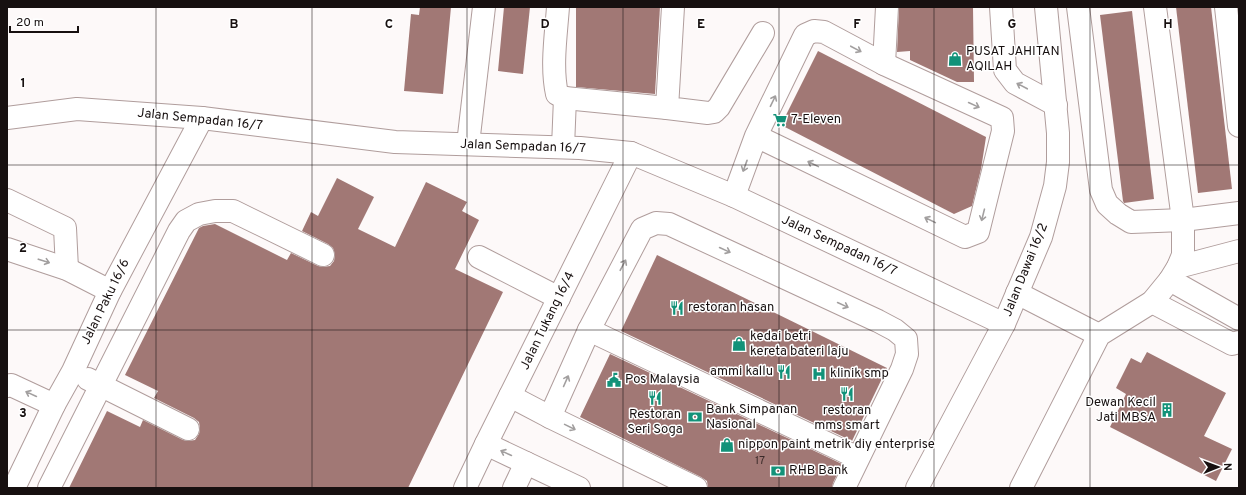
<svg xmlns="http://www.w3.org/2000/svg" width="1246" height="495" font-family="Overpass,sans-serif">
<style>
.building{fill:#a17875}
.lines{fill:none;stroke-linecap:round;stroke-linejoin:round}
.minor-casing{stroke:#b09d9c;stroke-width:24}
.minor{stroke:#fff;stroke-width:22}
.oneway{stroke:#a29f9f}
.grid{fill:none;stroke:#171010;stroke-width:1;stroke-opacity:0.55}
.labels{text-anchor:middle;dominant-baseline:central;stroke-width:3;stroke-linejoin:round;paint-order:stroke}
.number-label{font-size:11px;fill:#3a2a29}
.poi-label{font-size:13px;fill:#171010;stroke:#fff;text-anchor:start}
.street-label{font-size:13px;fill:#171010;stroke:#fff}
.grid-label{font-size:13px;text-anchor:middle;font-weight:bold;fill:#171010;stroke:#fff;stroke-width:3;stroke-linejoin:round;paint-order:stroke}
</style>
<rect width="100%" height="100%" fill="#fdf9f9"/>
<!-- building -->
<g class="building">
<path d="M420,7H451L443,94L404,91L411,14L419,15Z"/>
<path d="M504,7H530L523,74L498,71Z"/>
<path d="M576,7H660L655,94L576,87Z"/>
<path d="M899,7H973L974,82H957L910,60V51L897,52Z"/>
<path d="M1176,7H1211L1232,189L1198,193Z"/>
<path d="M1132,11L1154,199L1124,203L1123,201L1100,15Z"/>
<path d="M818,51L986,137L981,169L972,206L954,214L781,125Z"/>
<path d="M337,178L374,197L358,229L395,247L426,182L467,202L462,211L479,220L455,269L503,292L408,488H69L107,411L140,427L143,420L183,440L188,441L195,440L199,434L200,429L199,422L194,418L154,398L158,391L125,375L199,228L203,226L215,224L287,260L291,253L318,266L323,267L330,266L334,261L335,255L333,248L328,244L302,231L311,212L318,216Z"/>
<path d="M657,255L887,368L852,441L621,331Z"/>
<path d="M1147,352L1226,393L1204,436L1232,449L1216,481L1110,427L1126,394L1116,388L1131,358L1141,363Z"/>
<path d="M610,354L842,464L833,483L832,488H708L707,481L701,477L580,417Z"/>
</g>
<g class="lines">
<defs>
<g id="minor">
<path d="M558,7C556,35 551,67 557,94L565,98L667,108"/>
<path d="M673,7L667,108L708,113L714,112L719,107L763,33"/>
<path d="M1001,7L1005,70L1015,83L1056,105"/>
<path d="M1078,7L1101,190L1107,204L1118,214L1131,222L1183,220L1239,213"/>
<path d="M1226,7L1239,126"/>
<path d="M884,64L887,7"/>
<path d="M7,118L77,109L202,118L395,142L580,148L631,153L734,196L1004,324"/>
<path d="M468,144L484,7"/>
<path d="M563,147L565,98"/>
<path d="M734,196L756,136L805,35L814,31L824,32L884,64L1002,118L1003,131L978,232L965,237L756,136"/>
<path d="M7,200L65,228L67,269"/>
<path d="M7,249L67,269L110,291"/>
<path d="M479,257L559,298"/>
<path d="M1178,267L1239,251"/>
<path d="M1170,280L1239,319"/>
<path d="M1017,293L1099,335"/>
<path d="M1152,302L1232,344L1239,342"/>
<path d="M589,330L858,458"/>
<path d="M88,379L188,429"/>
<path d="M7,386L11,385L54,405"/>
<path d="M510,396L550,417L696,488"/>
<path d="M550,417L589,330L642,229L656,223L669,224L878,321L895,330L906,339L907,354L902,369L844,488"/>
<path d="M486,444L579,488"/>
<path d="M14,488L54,405L73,371L110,291L202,118"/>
<path d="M49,488L179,231L186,221L199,214L215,211H233L323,255"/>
<path d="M465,488L486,444L631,153"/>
<path d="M514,488L526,463"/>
<path d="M917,488L1004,324L1041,237L1055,186L1058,162V133L1046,7"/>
<path d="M1021,488L1099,335L1152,302L1170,280L1178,267L1183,255V220L1155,7"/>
</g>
</defs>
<!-- minor casing -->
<use href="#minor" class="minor-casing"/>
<!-- minor -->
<use href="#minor" class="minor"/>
</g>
<!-- one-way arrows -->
<defs><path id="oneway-shaft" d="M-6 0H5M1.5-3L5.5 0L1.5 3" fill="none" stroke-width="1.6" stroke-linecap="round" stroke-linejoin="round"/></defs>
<g class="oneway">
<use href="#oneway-shaft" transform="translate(856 49) rotate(28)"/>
<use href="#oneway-shaft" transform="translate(1022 86) rotate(-152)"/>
<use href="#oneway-shaft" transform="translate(773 101) rotate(-64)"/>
<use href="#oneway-shaft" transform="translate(974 105) rotate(25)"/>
<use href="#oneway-shaft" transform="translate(813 164) rotate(-154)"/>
<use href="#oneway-shaft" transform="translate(745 166) rotate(110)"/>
<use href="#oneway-shaft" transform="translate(983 215) rotate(104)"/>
<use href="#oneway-shaft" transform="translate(930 220) rotate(-154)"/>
<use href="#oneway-shaft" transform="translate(725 250) rotate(25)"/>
<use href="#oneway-shaft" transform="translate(44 261) rotate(18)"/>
<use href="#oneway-shaft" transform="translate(623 265) rotate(-62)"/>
<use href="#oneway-shaft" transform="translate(843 305) rotate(25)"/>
<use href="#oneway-shaft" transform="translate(566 381) rotate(-66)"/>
<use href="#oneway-shaft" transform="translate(31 394) rotate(-155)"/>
<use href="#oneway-shaft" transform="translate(570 427) rotate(26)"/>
<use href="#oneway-shaft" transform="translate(506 453) rotate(-155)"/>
</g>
<!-- grid -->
<path class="grid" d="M156,7V488M312,7V488M467,7V488M623,7V488M779,7V488M934,7V488M1090,7V488M7,165H1239M7,330H1239"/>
<!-- icons -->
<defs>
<symbol id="shop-bare" viewBox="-9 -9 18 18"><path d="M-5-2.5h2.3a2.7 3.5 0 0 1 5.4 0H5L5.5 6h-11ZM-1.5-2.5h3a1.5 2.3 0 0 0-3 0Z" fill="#129279" stroke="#fff" stroke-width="2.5" paint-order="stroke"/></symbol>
<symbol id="supermarket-bare" viewBox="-9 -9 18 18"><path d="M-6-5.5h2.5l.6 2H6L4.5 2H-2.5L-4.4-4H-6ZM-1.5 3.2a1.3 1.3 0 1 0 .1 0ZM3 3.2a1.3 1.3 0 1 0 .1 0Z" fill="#129279" stroke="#fff" stroke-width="2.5" paint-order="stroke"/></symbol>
<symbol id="restaurant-bare" viewBox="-9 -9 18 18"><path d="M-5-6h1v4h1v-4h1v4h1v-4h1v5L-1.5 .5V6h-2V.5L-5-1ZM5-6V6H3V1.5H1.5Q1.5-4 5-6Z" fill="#129279" stroke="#fff" stroke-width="2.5" paint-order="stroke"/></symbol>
<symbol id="hospital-bare" viewBox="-9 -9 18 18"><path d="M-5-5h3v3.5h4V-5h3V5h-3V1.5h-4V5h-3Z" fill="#129279" stroke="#fff" stroke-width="2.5" paint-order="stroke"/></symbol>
<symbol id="civic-bare" viewBox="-9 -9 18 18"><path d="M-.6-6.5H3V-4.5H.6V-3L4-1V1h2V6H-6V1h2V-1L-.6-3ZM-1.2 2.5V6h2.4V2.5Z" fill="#129279" stroke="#fff" stroke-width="2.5" paint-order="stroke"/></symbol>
<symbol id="building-bare" viewBox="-9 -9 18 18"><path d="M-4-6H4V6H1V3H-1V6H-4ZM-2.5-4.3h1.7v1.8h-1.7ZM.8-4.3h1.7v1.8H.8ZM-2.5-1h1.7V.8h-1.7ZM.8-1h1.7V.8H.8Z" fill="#129279" stroke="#fff" stroke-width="2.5" paint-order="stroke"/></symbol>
<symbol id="bank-bare" viewBox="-9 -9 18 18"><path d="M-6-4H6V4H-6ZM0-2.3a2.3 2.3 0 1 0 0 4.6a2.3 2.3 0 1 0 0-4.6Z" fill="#129279" stroke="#fff" stroke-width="2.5" paint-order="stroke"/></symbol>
</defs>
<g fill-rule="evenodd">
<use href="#shop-bare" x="945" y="49" width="20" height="20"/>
<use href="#supermarket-bare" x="770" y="110" width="20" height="20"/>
<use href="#restaurant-bare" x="667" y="298" width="20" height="20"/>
<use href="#shop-bare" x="729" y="334" width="20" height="20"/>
<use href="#restaurant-bare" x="774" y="362" width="20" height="20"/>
<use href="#hospital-bare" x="809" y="364" width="20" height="20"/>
<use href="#civic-bare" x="604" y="370" width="20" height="20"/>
<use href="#restaurant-bare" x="837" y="384" width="20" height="20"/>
<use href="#restaurant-bare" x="645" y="388" width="20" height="20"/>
<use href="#building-bare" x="1157" y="400" width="20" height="20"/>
<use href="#bank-bare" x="685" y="407" width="20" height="20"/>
<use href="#shop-bare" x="717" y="435" width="20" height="20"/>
<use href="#bank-bare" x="768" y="461" width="20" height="20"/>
</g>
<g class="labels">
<!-- number labels -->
<g class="number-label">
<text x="760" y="461">17</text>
</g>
<!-- poi labels -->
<g class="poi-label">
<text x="966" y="52">PUSAT JAHITAN<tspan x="966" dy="15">AQILAH</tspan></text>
<text x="791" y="120">7-Eleven</text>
<text x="688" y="308">restoran hasan</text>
<text x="750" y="337">kedai betri<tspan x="750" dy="15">kereta bateri laju</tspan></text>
<text x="773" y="372" text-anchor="end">ammi kallu</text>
<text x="830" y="374">klinik smp</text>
<text x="625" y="380">Pos Malaysia</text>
<text x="1156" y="403" text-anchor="end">Dewan Kecil<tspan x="1156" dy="15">Jati MBSA</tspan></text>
<text x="706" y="410">Bank Simpanan<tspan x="706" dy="15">Nasional</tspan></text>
<text x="847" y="411" text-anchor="middle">restoran<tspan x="847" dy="15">mms smart</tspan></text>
<text x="655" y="415" text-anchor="middle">Restoran<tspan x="655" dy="15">Seri Soga</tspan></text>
<text x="738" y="445">nippon paint metrik diy enterprise</text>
<text x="789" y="471">RHB Bank</text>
</g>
<!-- street labels -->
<g class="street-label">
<text transform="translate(200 120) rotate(6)">Jalan Sempadan 16/7</text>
<text transform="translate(523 147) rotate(2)">Jalan Sempadan 16/7</text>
<text transform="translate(839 246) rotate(25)">Jalan Sempadan 16/7</text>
<text transform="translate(1026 270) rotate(-68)">Jalan Dawai 16/2</text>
<text transform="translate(106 302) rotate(-64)">Jalan Paku 16/6</text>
<text transform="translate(548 321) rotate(-64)">Jalan Tukang 16/4</text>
</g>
</g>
<g class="grid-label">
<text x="234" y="28">B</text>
<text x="389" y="28">C</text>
<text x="545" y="28">D</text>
<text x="701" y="28">E</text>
<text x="857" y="28">F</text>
<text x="1012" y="28">G</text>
<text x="1168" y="28">H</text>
<text x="23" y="87">1</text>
<text x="23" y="252">2</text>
<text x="23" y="417">3</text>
</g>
<!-- border -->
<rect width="1246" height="495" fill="none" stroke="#171010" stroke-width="16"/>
<!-- north arrow -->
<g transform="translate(1218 467) rotate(89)" stroke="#ffffff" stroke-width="3" paint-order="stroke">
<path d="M0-3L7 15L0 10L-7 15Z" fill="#171010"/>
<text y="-6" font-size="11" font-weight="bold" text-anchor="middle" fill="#171010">N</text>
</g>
<!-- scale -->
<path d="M10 26v6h68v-6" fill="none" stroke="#171010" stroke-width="2"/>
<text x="16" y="26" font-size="12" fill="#171010" stroke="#ffffff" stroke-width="3" paint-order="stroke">20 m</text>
</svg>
